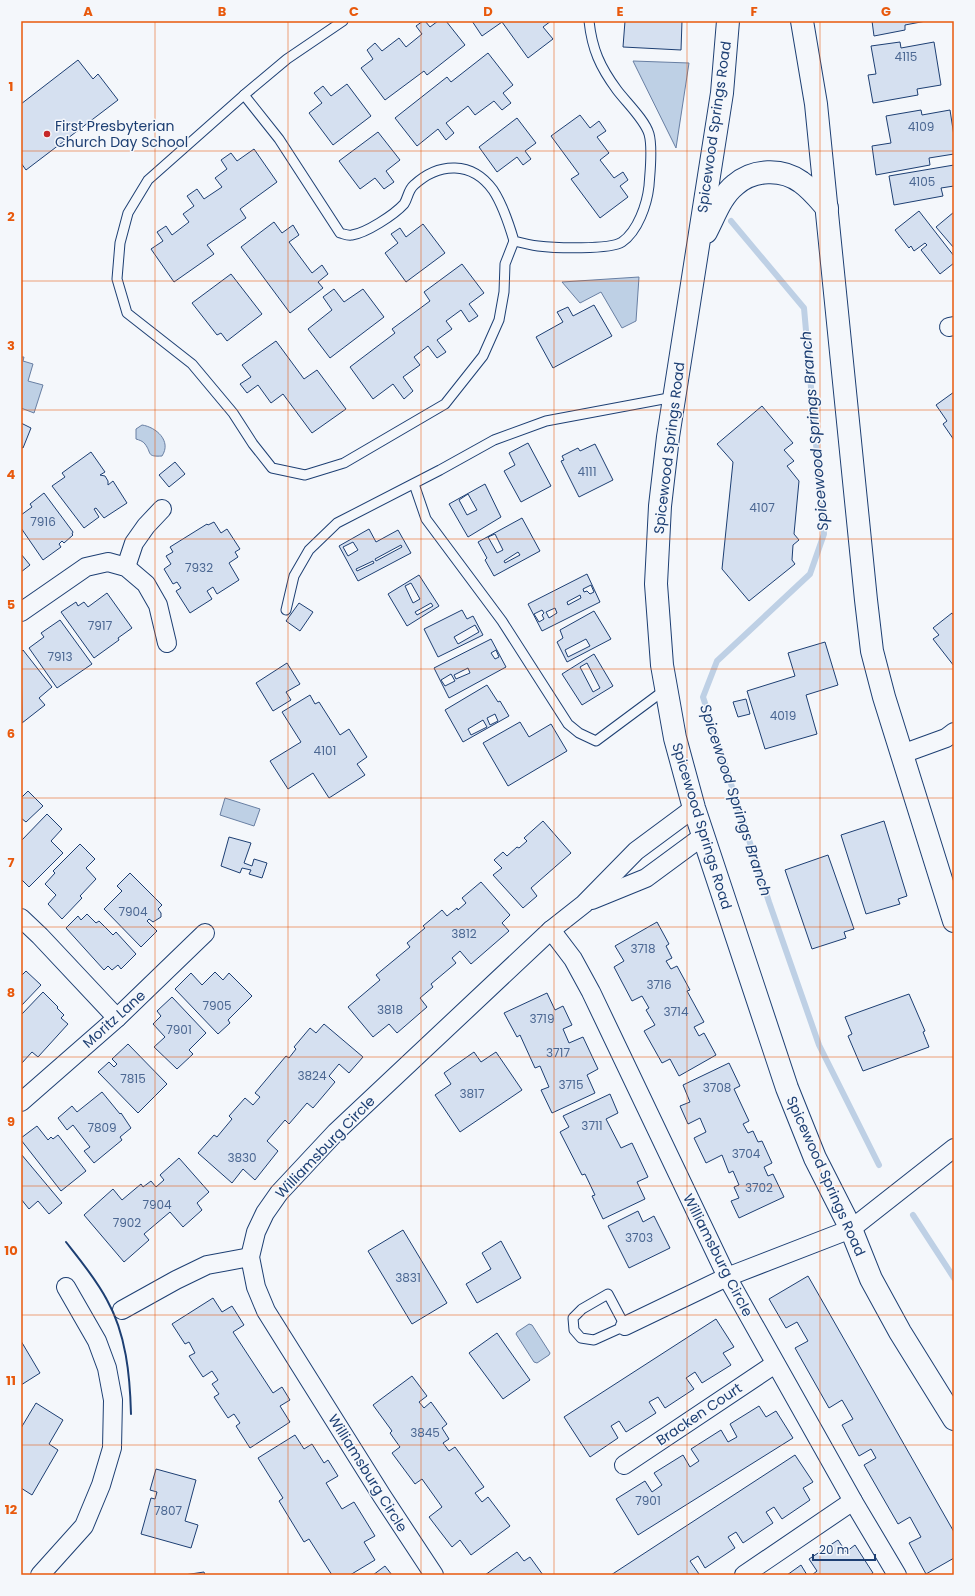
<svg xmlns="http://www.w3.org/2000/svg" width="975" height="1596" font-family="Poppins,sans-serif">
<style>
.water{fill:#bed0e5;stroke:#687fa3}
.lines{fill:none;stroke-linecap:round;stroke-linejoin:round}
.stream{stroke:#bed0e5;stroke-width:6}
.building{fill:#d5e0f0;stroke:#1d3f73;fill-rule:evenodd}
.service-casing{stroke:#1d3f73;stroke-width:11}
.minor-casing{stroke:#1d3f73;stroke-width:20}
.secondary-casing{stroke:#1d3f73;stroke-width:24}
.service{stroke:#f4f7fb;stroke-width:9}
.minor{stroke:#f4f7fb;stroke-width:18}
.secondary{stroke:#f4f7fb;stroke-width:22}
.wall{stroke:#1d3f73;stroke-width:2}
.grid{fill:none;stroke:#e8590c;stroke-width:1;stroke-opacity:0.55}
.poi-dot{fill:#c62828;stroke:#f4f7fb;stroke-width:1.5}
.labels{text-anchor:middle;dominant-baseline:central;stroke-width:3;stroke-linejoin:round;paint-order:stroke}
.number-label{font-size:12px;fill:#4b6792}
.poi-label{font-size:14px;fill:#1d3f73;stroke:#f4f7fb;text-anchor:start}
.street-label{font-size:14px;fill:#1d3f73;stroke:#f4f7fb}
.water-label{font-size:15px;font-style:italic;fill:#1d3f73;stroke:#f4f7fb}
.neatline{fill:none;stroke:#e8590c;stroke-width:1.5}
.grid-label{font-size:13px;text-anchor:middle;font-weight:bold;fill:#e8590c}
</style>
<rect width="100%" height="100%" fill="#f4f7fb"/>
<!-- water -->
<g class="water">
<path d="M633,61L689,63L676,148Z"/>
<path d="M639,277L636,321L622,328L601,292L580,303L562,282Z"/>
<path d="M21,357H24L23,361L33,364L28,381L43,385L34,413L21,408Z"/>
<path d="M142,425C156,427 172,441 162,456C146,457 152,453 145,444C143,441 139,440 136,439V429Z"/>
<path d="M225,798L260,809L254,826L220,815Z"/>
<path d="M529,1324L532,1325L550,1353L549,1355L537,1363L534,1362L516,1334L517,1332Z"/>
</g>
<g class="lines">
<!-- stream -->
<g class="stream">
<path d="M731,221L804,308L824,534L810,574L717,661L703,697L769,902L819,1045L879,1165"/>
<path d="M913,1215L954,1278"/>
</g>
</g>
<!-- building -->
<g class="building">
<path d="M423,21H425L430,27L438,21H446L465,45L427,75L424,71L385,100L361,68L373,59L367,50L375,43L382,51L399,38L406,47L422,34L416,26Z"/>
<path d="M472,21H551L543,27L553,39L528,58L502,22L482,36Z"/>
<path d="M625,21H682L681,50L623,47Z"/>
<path d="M872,21H926L905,25V30L874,36Z"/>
<path d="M900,42L901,48L934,42L941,85L917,89L918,95L873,103L868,75L876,74L871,46Z"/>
<path d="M488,53L513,85L503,93L511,103L502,110L494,101L475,115L468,106L446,123L454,133L446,140L438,129L417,146L395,118L447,77L451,82Z"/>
<path d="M78,60L93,79L98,74L118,100L26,170L21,163V104Z"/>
<path d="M347,84L371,116L333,145L309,113L322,103L314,93L323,86L331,96Z"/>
<path d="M921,110L922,115L950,110L954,136V154L929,158L930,165L876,175L872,146L891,143L886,116Z"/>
<path d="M580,115L590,128L599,121L606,131L597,137L609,153L600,160L614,178L623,172L628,180L620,186L628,197L600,218L571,179L579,174L551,136Z"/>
<path d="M517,118L536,143L525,151L531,159L523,165L517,157L497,172L479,147Z"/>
<path d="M378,132L400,160L386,171L394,182L384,189L375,178L360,189L339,161Z"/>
<path d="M254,149L277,182L240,209L246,218L207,245L214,254L174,282L151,249L163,241L157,232L166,226L172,235L189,222L183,214L194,206L187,196L197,189L204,199L222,187L215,178L227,169L221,160L231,153L237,161Z"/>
<path d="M954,165V186L941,188L943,196L894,205L889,176Z"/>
<path d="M919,211L954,256V263L940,274L921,250L927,245L925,243L914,251L911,246L909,248L895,230Z"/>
<path d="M954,212V248L936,227Z"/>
<path d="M274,222L282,233L293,225L299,235L289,242L312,273L322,265L328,274L318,282L323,288L290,313L241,247Z"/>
<path d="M423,224L445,253L406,282L385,253L398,243L391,234L400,228L406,237Z"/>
<path d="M462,264L484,293L469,304L478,316L469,322L461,310L446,321L452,329L437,340L446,352L437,358L428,346L414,357L420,365L403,377L413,391L404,399L393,384L373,399L350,367L395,333L392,329L430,301L424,292Z"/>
<path d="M231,274L262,314L227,341L221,333L217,335L192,303Z"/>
<path d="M334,289L344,302L363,289L384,317L330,358L308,329L332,310L323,297Z"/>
<path d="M594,305L612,336L553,368L536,337L563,322L557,312L568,307L573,316Z"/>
<path d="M276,341L304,379L317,370L346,409L312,433L283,394L271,403L258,385L247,393L240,384L251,377L242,365Z"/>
<path d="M954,392V440L943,424L947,421L936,405Z"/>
<path d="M762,406L793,443L784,450L794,461L787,466L799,481L794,534L799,540L793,545L792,560L795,564L749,601L722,569L733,462L717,444Z"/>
<path d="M21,423L31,428L23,448L21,447Z"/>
<path d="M528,443L551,486L521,502L504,471L515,465L509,453Z"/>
<path d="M595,444L613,480L579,497L561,461L564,460L562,456L578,448L580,451Z"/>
<path d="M91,452L105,472L100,475L105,476L108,481V485L113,481L127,503L104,518L96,508L94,509L99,517L84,528L52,486L65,477L62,473Z"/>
<path d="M175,462L185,474L169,487L159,475Z"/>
<path d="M485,484L501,517L468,537L449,504ZM468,494L477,510L467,515L459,500Z"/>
<path d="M44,493L73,532L72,534L73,535L64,543L62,541L59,544L61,547L43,560L21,528V515L32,507L30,504Z"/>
<path d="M522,518L540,551L494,576L485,560L487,558L478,542ZM495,534L503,550L497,553L488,537ZM518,552L520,555L505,563L504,561Z"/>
<path d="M214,522L221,533L227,529L240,549L235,552L238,557L229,563L239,580L217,594L213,587L207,591L212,599L190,613L176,591L181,588L177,582L173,584L164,569L171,564L166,556L173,552L170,547L207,524L208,525Z"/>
<path d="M369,529L376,542L398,530L411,553L358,581L339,546ZM353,542L358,550L348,556L343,547ZM401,545L402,547L376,561L375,559ZM373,561L374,563L357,571L356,569Z"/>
<path d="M21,554L30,565L21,572Z"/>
<path d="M587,574L600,602L542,631L528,604ZM591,585L594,592L590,594L587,591L584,592L583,589ZM580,595L581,598L568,605L567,602ZM555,608L557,613L549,618L546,612ZM542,610L544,613L542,615L544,619L539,622L534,614Z"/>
<path d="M419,575L439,606L407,626L388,594ZM411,583L420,599L413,603L405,586ZM431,603L433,606L417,615L415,612Z"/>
<path d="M107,593L132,628L118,638L119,640L94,658L61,612L76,602L78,606L84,602L88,607Z"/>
<path d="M299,603L313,612L300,631L286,621Z"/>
<path d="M462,610L467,619L473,616L483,635L438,657L424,629ZM475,625L479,632L458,644L454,637Z"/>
<path d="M594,611L611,639L567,662L557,642L563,638L560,630ZM586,639L590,646L568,657L565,650Z"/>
<path d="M952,613L954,616V666L933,639L939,635L933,628Z"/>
<path d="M60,620L92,664L57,688L29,648L44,637L41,633Z"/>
<path d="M491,639L506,667L449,698L434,668ZM496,650L499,657L495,659L491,653ZM468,668L470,673L456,679L454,675ZM451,674L455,681L445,686L441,680Z"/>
<path d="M825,642L838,685L806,695L817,734L765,749L747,691L795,676L788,653Z"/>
<path d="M23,650L52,687L39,698L45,705L22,723L21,652Z"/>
<path d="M594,654L613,686L582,705L562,674ZM587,663L600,688L593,692L580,667Z"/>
<path d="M287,663L300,684L286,692L291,700L273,711L256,683Z"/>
<path d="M487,685L498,702L500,701L509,716L463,742L445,710ZM495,714L498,721L490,725L487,718ZM483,720L487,727L471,735L468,729Z"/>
<path d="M310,695L315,704L319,702L340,735L349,729L367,757L357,764L365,775L329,798L313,773L288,789L270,761L301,742L282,712Z"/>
<path d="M746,699L750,714L738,717L733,702Z"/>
<path d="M520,722L529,737L551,724L567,751L508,786L483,743Z"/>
<path d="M28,791L43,806L26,822L21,818V796L22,797Z"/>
<path d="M47,814L62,829L51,841L63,853L29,887L21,879V841Z"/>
<path d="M543,821L571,853L531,888L537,896L523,908L493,875L502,868L494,860L503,852L507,856L517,847L519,848L527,841L524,838Z"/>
<path d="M884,821L907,896L898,899L900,904L866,914L841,835Z"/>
<path d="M229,837L251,843L244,863L252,866L254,859L267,863L262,878L249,874L251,870L242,868L240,873L221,866Z"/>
<path d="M80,844L95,859L86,868L96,879L80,896L82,898L62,919L48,904L56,895L45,884L55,873L53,871Z"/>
<path d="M828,855L854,929L844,932L846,938L812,949L785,870Z"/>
<path d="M130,873L162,905L158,909L161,913V917L153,922L149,919L147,921L157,931L141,947L104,909L122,891L117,886Z"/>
<path d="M481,882L510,915L502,923L509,931L471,964L460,951L452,958L456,963L431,984L433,987L420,998L427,1007L397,1033L389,1024L373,1037L348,1007L380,980L376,975L410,947L407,943L425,928L423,926L442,910L447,916L457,908L458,910L466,903L462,898Z"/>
<path d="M87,914L96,923L99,921L113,935L116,932L136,954L121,969L118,965L112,970L108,966L104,970L66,928L78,916L81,920Z"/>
<path d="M657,922L669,944L666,946L672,958L666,961L671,969L677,966L690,990L687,991L704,1022L694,1027L699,1036L704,1033L716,1055L679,1076L670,1059L662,1063L644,1031L655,1025L646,1010L649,1008L642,996L632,1001L614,967L624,961L615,946Z"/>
<path d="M26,971L41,985L21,1006V976Z"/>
<path d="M215,972L223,980L229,973L252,996L228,1020L230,1023L218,1034L175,989L191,973L202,985Z"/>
<path d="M43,992L58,1007L57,1008L64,1015L61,1018L68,1024L38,1057L32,1052L21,1064V1015Z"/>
<path d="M547,993L555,1010L563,1006L572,1025L563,1029L569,1043L583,1037L598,1069L587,1075L595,1093L552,1113L541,1090L549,1087L540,1066L535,1068L520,1035L517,1037L504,1013Z"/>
<path d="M909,994L925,1031L923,1032L929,1047L863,1071L848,1036L852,1034L845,1017Z"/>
<path d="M172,997L206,1033L189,1050L193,1054L177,1069L154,1047L165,1037L153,1024L161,1016L157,1011Z"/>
<path d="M324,1024L363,1057L349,1073L339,1064L329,1076L335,1082L313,1108L307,1103L289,1124L285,1120L267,1141L278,1151L255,1180L243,1169L232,1183L198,1153L214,1135L217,1137L232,1119L229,1116L245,1098L253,1105L260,1097L255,1093L286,1056L289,1058L296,1049L294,1047L310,1028L316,1033Z"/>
<path d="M128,1044L167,1084L138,1113L98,1072L109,1062L114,1067L117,1064L112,1059Z"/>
<path d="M474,1052L481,1062L496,1052L522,1090L460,1132L435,1095L451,1084L444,1073Z"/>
<path d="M729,1063L740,1086L734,1089L749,1121L743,1124L748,1133L753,1131L758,1142L762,1141L772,1163L764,1167L768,1176L773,1174L784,1197L739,1218L731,1201L739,1198L734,1187L739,1185L733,1171L729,1173L722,1155L706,1163L694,1138L706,1132L700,1118L688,1124L680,1106L690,1102L683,1085Z"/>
<path d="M102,1092L120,1114L121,1113L131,1128L120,1137L122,1140L94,1163L84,1151L90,1147L73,1125L67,1130L58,1118L72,1106L77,1112Z"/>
<path d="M610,1094L618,1113L606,1119L621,1148L632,1143L648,1177L637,1182L645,1199L603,1219L592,1196L595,1195L585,1174L582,1175L560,1132L569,1127L563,1116Z"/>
<path d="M37,1126L48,1140L51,1137L53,1139L58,1135L86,1171L61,1191L21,1140V1138Z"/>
<path d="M21,1154L62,1203L49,1214L38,1201L29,1209L21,1199Z"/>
<path d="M179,1158L209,1192L197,1203L202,1210L183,1227L170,1212L144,1234L149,1240L124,1262L84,1215L113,1189L122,1200L141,1184L143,1187L151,1181L156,1187L164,1180L160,1175Z"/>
<path d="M638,1211L643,1222L654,1216L670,1248L629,1268L608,1226Z"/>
<path d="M403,1230L447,1303L412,1324L368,1251Z"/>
<path d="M501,1241L521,1278L477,1303L466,1284L491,1269L482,1253Z"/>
<path d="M808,1276L954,1532V1558L926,1574L909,1543L921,1537L910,1517L898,1524L864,1465L876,1458L871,1449L859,1456L842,1425L853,1419L842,1400L829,1408L795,1348L808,1341L797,1322L786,1328L769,1299Z"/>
<path d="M213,1298L222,1312L232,1306L244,1325L233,1332L273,1393L282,1387L290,1400L280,1406L290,1422L250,1448L236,1426L240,1423L234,1414L228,1418L214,1397L219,1394L212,1384L218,1380L212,1371L203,1377L189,1356L195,1353L189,1342L185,1344L172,1324Z"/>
<path d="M716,1319L734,1347L723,1353L731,1365L702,1383L695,1372L686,1378L694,1389L665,1408L658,1397L649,1402L656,1413L626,1432L619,1421L611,1426L618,1438L590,1457L564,1417Z"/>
<path d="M497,1333L530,1380L503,1399L469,1353Z"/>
<path d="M21,1341L40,1373L21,1385Z"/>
<path d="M412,1376L427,1396L419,1402L424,1408L431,1402L447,1424L442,1428L449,1439L443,1443L449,1451L455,1447L484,1487L475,1493L482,1502L488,1497L510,1526L471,1555L460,1540L452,1547L429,1517L442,1507L422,1479L415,1484L392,1453L400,1447L390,1433L392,1431L373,1405Z"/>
<path d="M36,1403L63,1420L49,1444L58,1450L32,1495L21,1488V1428Z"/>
<path d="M759,1406L766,1417L776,1411L793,1438L638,1535L616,1499L645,1481L652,1492L662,1485L654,1473L683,1455L690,1467L699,1461L691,1449L721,1430L728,1442L737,1437L730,1424Z"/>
<path d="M295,1435L304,1449L312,1444L324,1463L328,1460L338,1476L326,1483L342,1509L354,1502L375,1536L364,1542L375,1560L350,1575H332L309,1539L304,1542L279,1501L283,1498L258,1458Z"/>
<path d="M795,1455L813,1482L803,1488L810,1500L782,1519L774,1507L766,1512L773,1523L743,1543L736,1532L728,1537L735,1548L705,1568L698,1556L690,1561L699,1574L697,1575H611Z"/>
<path d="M156,1469L196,1480L185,1521L198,1525L191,1548L141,1534L151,1498L155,1499L157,1492L150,1490Z"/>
<path d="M838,1540L846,1552L855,1545L873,1573L870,1575H812L817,1571L809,1559Z"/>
<path d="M517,1552L524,1561L530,1557L543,1575H485Z"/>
<path d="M801,1565L807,1575H787Z"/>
<path d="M385,1566L392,1575H373Z"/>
<path d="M204,1572L205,1575H184Z"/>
</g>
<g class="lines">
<defs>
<g id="service">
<path d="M343,21L287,59L244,95L279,139L340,233C344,234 348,236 352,235C366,233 394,215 404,204C408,198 408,190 414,185C439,162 472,161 493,190C503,205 509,224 514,241C522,243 530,245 538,246C554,248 610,250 622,242C638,231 647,204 649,186C650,171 653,148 649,134C645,120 626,102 617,90C600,67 592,49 589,21"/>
<path d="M244,95L148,180L128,213L120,243L117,279L127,313L192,364L233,413L253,444L272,468L305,475L344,463L445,404L483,356L499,320L504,292L505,264L514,241"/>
<path d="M414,484L426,519L502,621L568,724L579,733L596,741L666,689"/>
<path d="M286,610L294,576L309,550L337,523L440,470L494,440L546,421L674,397"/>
<path d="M608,1294L625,1326L594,1340L581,1338L574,1330L573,1318L582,1309Z"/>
</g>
<g id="minor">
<path d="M949,327L954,326"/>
<path d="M126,567L134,543L146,526L162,509"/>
<path d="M21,612L86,567L108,562L126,567L146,584L158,605L167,643"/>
<path d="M902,754L946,738L954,732"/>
<path d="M592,900L646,878L703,836"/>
<path d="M21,918L40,936L117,1018"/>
<path d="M551,930L573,959L591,992L727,1277L853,1501L897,1575"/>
<path d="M21,1102L117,1018L205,933"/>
<path d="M122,1310L176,1280L207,1265L250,1257"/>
<path d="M625,1326L727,1277L851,1229L954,1148"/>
<path d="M624,1465L775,1364"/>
<path d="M40,1575L84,1526L101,1485L112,1448L113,1400L107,1368L97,1341L66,1287"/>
<path d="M434,1575L382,1496L266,1311L256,1287L250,1257L256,1232L265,1213L279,1193L336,1132L551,930L584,904L636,851L694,808"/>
<path d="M744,1575L853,1501"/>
</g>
<g id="secondary">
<path d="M728,21L722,93L668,437L660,506L656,584L662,665L675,738L694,808L787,1088L815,1158L851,1229L871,1279L900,1332L954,1419"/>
<path d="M802,21L816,104L866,600L872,651L884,697L954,921"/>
<path d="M706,232C714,217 721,196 735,185C753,169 782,168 801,182C811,189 819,199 827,208"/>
</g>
</defs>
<!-- service casing -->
<use href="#service" class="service-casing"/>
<!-- minor casing -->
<use href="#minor" class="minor-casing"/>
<!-- secondary casing -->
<use href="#secondary" class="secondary-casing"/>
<!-- service -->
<use href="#service" class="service"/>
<!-- minor -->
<use href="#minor" class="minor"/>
<!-- secondary -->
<use href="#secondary" class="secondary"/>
<!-- wall -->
<path class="wall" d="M66,1242C81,1261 96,1279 107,1300C126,1334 130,1375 131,1414"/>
</g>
<!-- grid -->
<path class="grid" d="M155,21V1575M288,21V1575M421,21V1575M554,21V1575M687,21V1575M820,21V1575M21,151H954M21,281H954M21,410H954M21,539H954M21,669H954M21,798H954M21,927H954M21,1057H954M21,1186H954M21,1315H954M21,1445H954"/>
<!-- markers -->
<circle class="poi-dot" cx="47" cy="134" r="4"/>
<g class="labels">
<!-- number labels -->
<g class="number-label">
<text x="906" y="56">4115</text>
<text x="921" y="126">4109</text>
<text x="922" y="181">4105</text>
<text x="587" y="471">4111</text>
<text x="762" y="507">4107</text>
<text x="43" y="521">7916</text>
<text x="199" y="567">7932</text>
<text x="100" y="625">7917</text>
<text x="60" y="656">7913</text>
<text x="783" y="715">4019</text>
<text x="325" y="750">4101</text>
<text x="133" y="911">7904</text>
<text x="464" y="933">3812</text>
<text x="643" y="948">3718</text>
<text x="659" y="984">3716</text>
<text x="217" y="1005">7905</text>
<text x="390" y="1009">3818</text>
<text x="676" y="1011">3714</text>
<text x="542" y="1018">3719</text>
<text x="179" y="1029">7901</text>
<text x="558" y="1052">3717</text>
<text x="312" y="1075">3824</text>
<text x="133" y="1078">7815</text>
<text x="571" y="1084">3715</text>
<text x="717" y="1087">3708</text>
<text x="472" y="1093">3817</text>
<text x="592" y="1125">3711</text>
<text x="102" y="1127">7809</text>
<text x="746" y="1153">3704</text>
<text x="242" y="1157">3830</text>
<text x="759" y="1187">3702</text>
<text x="157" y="1204">7904</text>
<text x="127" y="1222">7902</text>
<text x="639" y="1237">3703</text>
<text x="408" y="1277">3831</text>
<text x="425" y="1432">3845</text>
<text x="648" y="1500">7901</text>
<text x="168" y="1510">7807</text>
</g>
<!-- poi labels -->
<g class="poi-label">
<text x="55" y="126">First Presbyterian<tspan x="55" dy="16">Church Day School</tspan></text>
</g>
<!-- street labels -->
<g class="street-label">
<text transform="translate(714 127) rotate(-82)">Spicewood Springs Road</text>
<text transform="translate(669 448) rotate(-83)">Spicewood Springs Road</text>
<text transform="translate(702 826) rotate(73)">Spicewood Springs Road</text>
<text transform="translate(114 1019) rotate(-42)">Moritz Lane</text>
<text transform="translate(325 1147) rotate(-46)">Williamsburg Circle</text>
<text transform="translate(826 1176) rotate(66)">Spicewood Springs Road</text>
<text transform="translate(718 1255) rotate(63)">Williamsburg Circle</text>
<text transform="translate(699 1414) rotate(-34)">Bracken Court</text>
<text transform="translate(368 1473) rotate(58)">Williamsburg Circle</text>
</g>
<!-- water labels -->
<g class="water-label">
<text transform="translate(814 431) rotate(-95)">Spicewood Springs Branch</text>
<text transform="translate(736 800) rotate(72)">Spicewood Springs Branch</text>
</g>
</g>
<!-- border -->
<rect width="975" height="1596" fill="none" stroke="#f4f7fb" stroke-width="44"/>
<!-- scale -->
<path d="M813 1554v6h62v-6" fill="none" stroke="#1d3f73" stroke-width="2"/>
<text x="819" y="1554" font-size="12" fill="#1d3f73" stroke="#f4f7fb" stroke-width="3" paint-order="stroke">20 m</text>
<rect x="22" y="22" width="931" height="1552" class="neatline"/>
<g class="grid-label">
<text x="88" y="16">A</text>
<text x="222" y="16">B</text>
<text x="354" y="16">C</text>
<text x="488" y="16">D</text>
<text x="620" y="16">E</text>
<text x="754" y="16">F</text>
<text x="886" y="16">G</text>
<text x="11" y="91">1</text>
<text x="11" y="221">2</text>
<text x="11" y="350">3</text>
<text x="11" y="479">4</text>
<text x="11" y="609">5</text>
<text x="11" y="738">6</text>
<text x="11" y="867">7</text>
<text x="11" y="997">8</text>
<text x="11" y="1126">9</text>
<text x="11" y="1255">10</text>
<text x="11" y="1385">11</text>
<text x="11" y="1514">12</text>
</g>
</svg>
